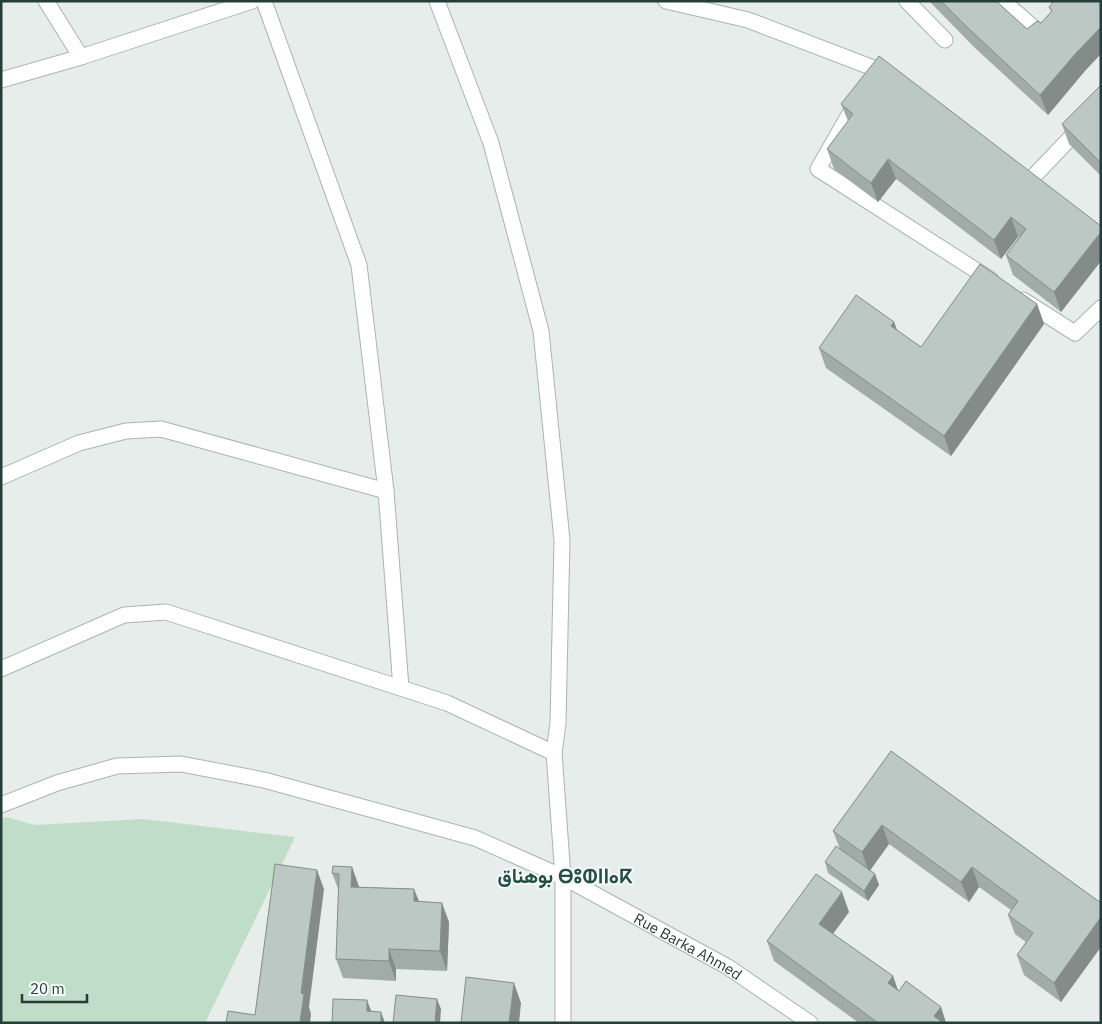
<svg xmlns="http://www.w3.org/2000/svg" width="1102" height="1024" font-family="'IBM Plex Sans',Vazirmatn,'Noto Sans Tifinagh',sans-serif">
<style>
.green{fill:#c0ddc9}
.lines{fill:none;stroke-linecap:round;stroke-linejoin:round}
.street-casing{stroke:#a9b5b1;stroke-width:17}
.street{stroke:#fff;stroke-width:15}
.wall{fill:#a1aca8}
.shaded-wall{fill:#838c88}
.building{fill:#bbc8c3;stroke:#838c88}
.labels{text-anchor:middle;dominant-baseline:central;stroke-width:4;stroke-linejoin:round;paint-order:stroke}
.street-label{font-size:15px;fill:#263e39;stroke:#f6faf8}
.district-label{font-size:20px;font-weight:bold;fill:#234f46;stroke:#f6faf8}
</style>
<rect width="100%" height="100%" fill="#e6edea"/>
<!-- green -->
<path class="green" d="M6,817L35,825L143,819L295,837L205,1023H1V819Z"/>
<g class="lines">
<defs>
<g id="street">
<path d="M46,1L81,57"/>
<path d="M264,1L359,265L386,491L401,688"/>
<path d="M437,1L491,143L541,331L562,540L558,723L554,753L563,877V1023"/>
<path d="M666,1L748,20L889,74"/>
<path d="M907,1L945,40"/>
<path d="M1003,1L1042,35L1075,1"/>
<path d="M1,80L81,57L252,1"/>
<path d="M857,101L818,169L991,280"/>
<path d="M1034,176L1101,106"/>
<path d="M1023,300L1075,333L1101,308"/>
<path d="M1,477L79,443L126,431L161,429L386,491"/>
<path d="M1,669L124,615L166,612L447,703L554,753"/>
<path id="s1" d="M1,805L57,783L117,766L181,764L264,780L475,838L563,877L728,967L810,1023"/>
</g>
</defs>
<!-- street casing -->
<use href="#street" class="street-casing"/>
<!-- street -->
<use href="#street" class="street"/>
</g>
<!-- wall -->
<g class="wall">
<path d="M929,1H996L1027,29L1041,23L1051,12L1049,7L1084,72L1048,115L975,48Z"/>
<path d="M1101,85V176L1069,144L1062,124Z"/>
<path d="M841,104L1101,226V261L1061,312L1013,275L1006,255L1019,237H1018L1001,259L896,179L878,202L834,169L827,149L848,121Z"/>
<path d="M1037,304L1044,324L951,456L826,368L819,348L894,322L897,330L921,347Z"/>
<path d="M891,751L1101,903L1061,1002L1024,975L1017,955L1026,942L1015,934L1008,915L1011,910L979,887L969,902L889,844L870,870L875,874L879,885L868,901L828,873L825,862L840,849L833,831Z"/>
<path d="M352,867L359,887L414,889L419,902L449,922L447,971L396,969V981L343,978L336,959L339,891L332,873Z"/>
<path d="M849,912L833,934L893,976L898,991L941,1007L946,1023H859L774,961L767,941Z"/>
</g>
<!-- shaded-wall -->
<g class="shaded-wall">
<path d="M1101,27V54L1084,72L1048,115L1040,95L1077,52Z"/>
<path d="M888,159L896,179L878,202L871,183Z"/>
<path d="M1011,217L1018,237L1001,259L994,240Z"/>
<path d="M1101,232V261L1061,312L1054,292Z"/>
<path d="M1037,304L1044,324L951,456L944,436Z"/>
<path d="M894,322L901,342L891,326Z"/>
<path d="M882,825L889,844L869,872L862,852Z"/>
<path d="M352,867L359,887H351Z"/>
<path d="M972,867L979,887L969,902L961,882Z"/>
<path d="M317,870L324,889L309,1007L311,1014L310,1023H300L301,993Z"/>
<path d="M875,874L879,885L868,901L864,891Z"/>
<path d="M414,889L422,909L414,901Z"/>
<path d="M842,892L849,912L826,943L819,924Z"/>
<path d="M442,903L449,922L447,971L440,951Z"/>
<path d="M1101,917V947L1061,1002L1054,983Z"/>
<path d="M389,949L396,969V981L389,961Z"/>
<path d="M893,976L900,996L888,983Z"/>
<path d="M514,983L521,1003L519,1023H509Z"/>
<path d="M437,999L441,1009L440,1023H435Z"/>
<path d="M367,1000L373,1016L367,1011Z"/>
<path d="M941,1007L946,1023H936L934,1016Z"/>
<path d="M381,1012L385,1023H381Z"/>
</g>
<!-- building -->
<g class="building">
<path d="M941,1H996L1027,29L1037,21L1041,23L1052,11L1049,7L1054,1H1101V27L1077,52L1040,95L968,28Z"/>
<path d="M879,56L1101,226V232L1054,292L1006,255L1026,229L1011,217L994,240L888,159L871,183L827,149L853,114L841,104Z"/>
<path d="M1101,85V163L1062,124Z"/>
<path d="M980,264L1037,304L944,436L819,348L856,295L894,322L891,326L921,347Z"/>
<path d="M891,751L1101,903V917L1054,983L1017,955L1033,933L1008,915L1018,901L972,867L961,882L882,825L862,852L833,831Z"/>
<path d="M836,846L875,874L864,891L825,862Z"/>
<path d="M275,864L317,870L301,993L304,994L300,1023H226L228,1011L255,1015Z"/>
<path d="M333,866L352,867L351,887L414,889V901L442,903L440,951L389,949V961L336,959L339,874L332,873Z"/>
<path d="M816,874L842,892L819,924L893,976L888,983L899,991L906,981L941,1007L934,1016L943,1023H878L767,941Z"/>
<path d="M466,977L514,983L509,1023H461Z"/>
<path d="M396,995L437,999L435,1023H393Z"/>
<path d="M333,999L367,1000V1011L381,1012V1023H332Z"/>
</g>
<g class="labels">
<!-- street labels -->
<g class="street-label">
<text stroke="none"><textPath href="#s1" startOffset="729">Rue Barka Ahmed</textPath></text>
</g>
<!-- district labels -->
<g class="district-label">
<text x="565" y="875">بوهناق ⴱⵓⵀⵏⵏⴰⴽ</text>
</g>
</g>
<!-- border -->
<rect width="1102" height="1024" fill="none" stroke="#263e39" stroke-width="5"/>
<!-- scale -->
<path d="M22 994v8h65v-8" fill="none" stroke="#263e39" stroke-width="2.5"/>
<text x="30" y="994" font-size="15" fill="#263e39" stroke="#f6faf8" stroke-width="4" paint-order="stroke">20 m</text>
</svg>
